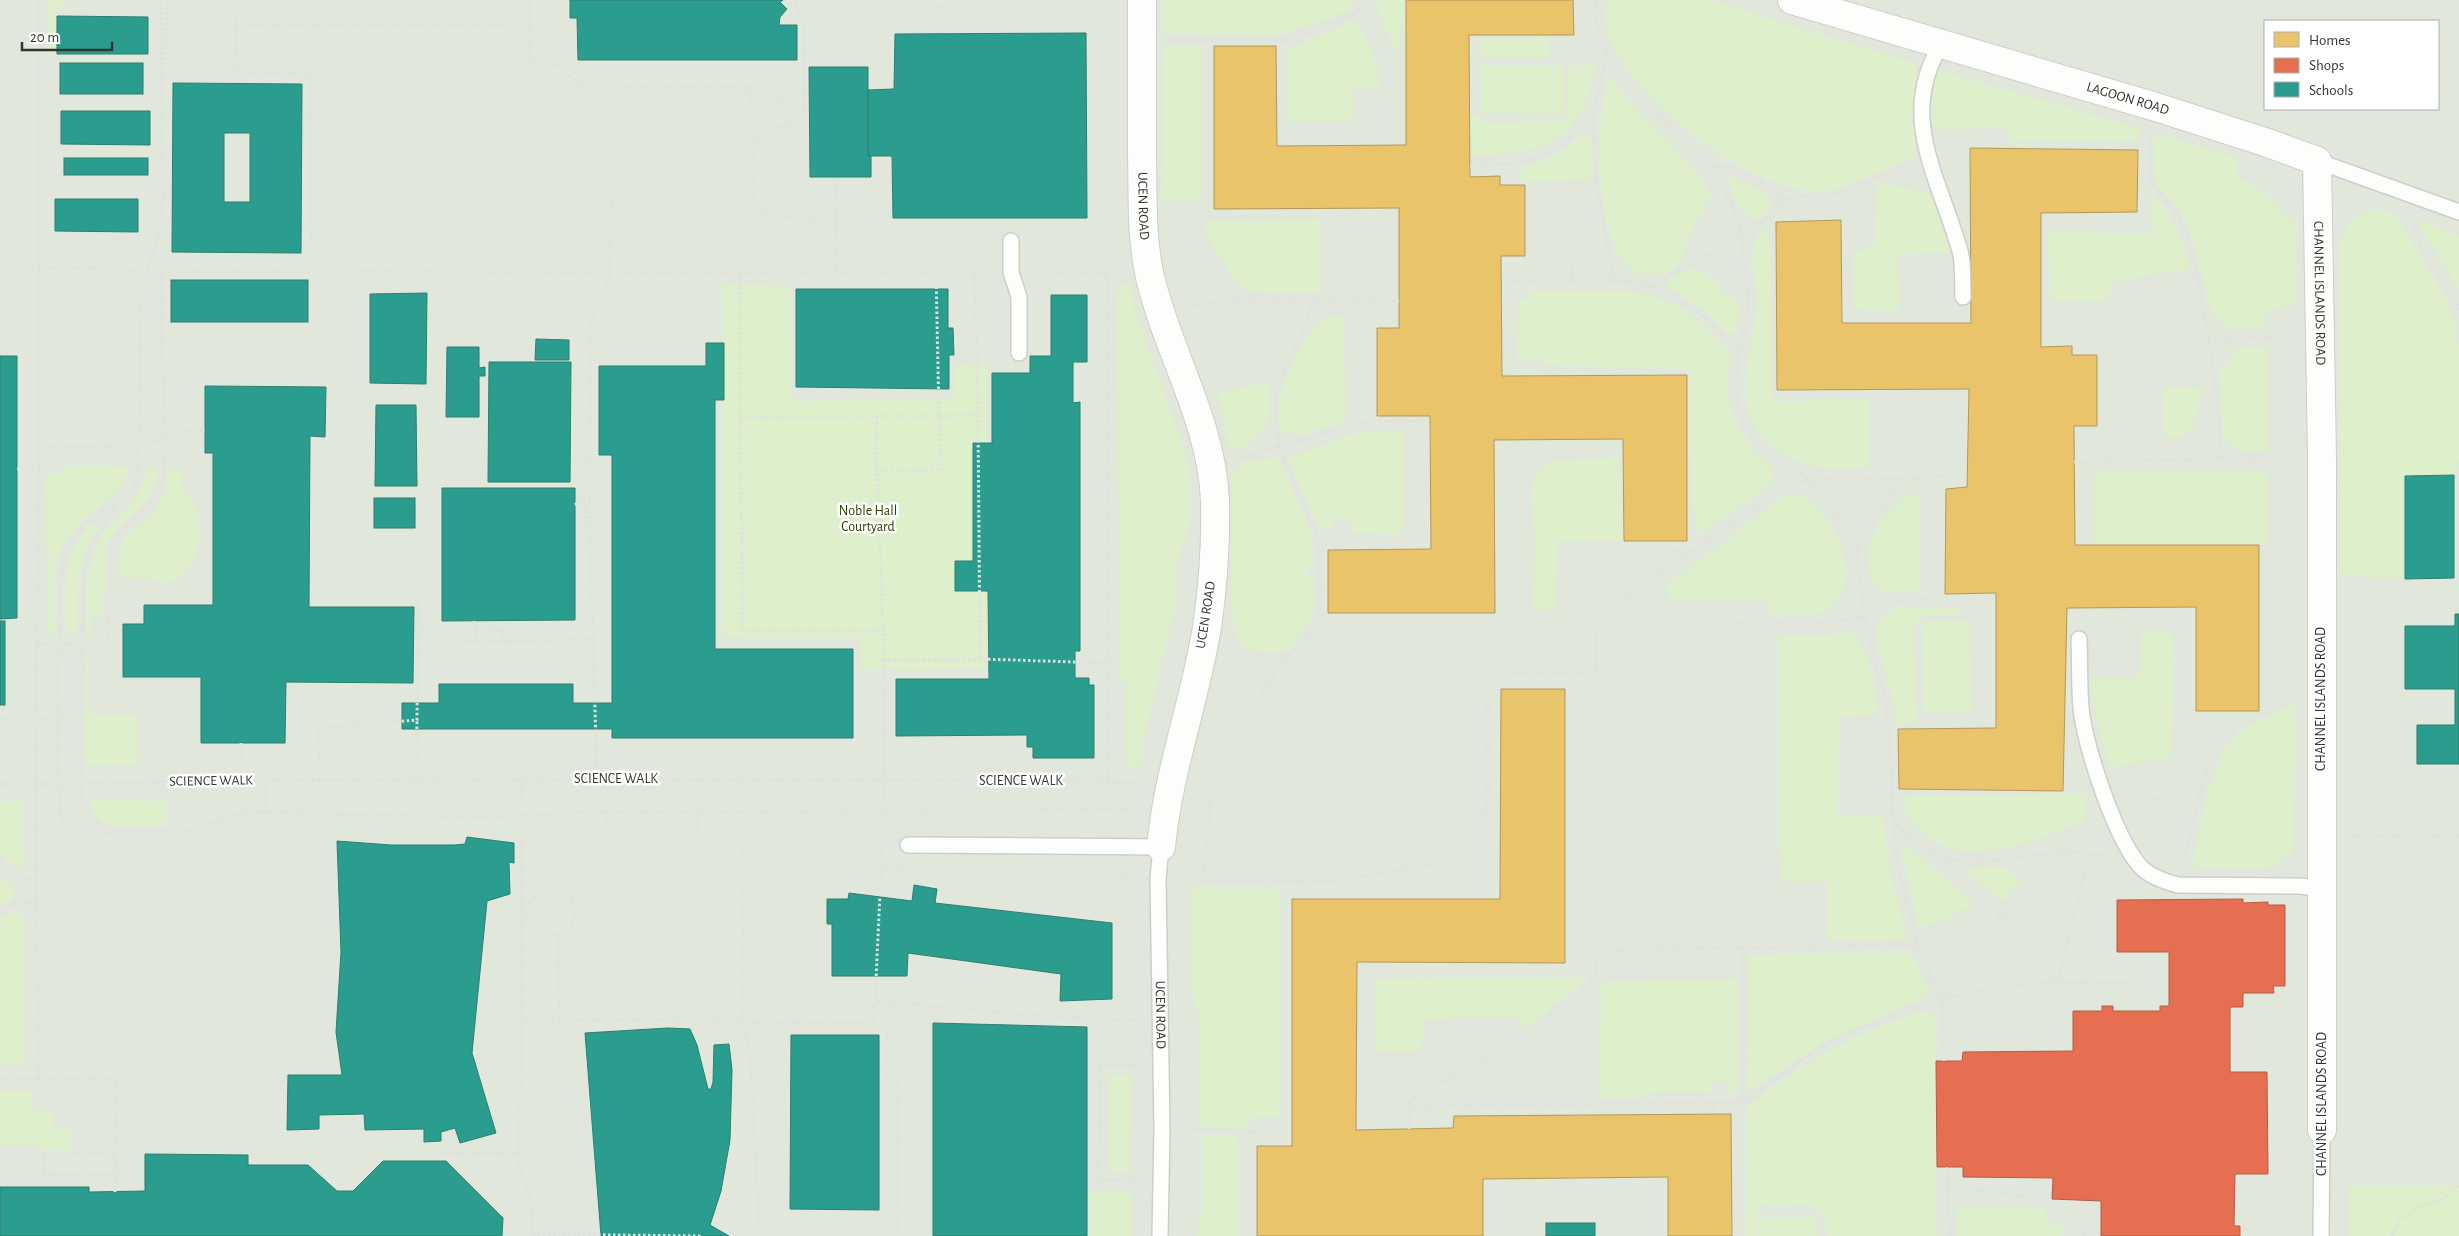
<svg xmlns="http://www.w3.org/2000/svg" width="2459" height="1236" font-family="'Alegreya Sans',sans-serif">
<rect width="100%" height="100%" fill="#f1f4ee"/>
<path fill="#e1e7db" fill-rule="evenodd" d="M0,0H2459V1236H0ZM2265,21H2438V109H2265Z"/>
<g fill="#ddf0cb">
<polygon points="48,0 66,0 66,6 58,6 58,16 55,16 55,53 48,53"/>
<polygon points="1162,0 1349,0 1352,9 1289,32 1275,35 1162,34"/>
<polygon points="1375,0 1403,0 1399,55 1385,28"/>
<path d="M1608,0H1709L1917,64L1912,117L1916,152L1913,157L1838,189C1820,192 1802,192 1785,186C1760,178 1735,165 1714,150C1678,126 1587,48 1608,0Z"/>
<polygon points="1357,20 1373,55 1380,85 1376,88 1354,88 1354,121 1287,122 1288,50"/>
<polygon points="1548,37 1549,57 1481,57 1480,38"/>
<polygon points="1163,45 1201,46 1201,199 1162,200"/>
<polygon points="1482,65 1563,65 1563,114 1481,114"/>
<path d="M1569,65H1596C1582,143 1540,157 1468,155L1467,111L1491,124L1567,120Z"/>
<polygon points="1937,70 2140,129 2139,141 2010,141 2007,128 1933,129 1933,99"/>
<path d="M1611,77C1642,122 1683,149 1713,195C1696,217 1688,239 1680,265C1597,313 1598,168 1601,120C1602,106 1606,92 1608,79Z"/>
<path d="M2154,133L2237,158C2234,186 2249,179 2265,193C2277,204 2281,213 2295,222V303L2268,312L2265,319V330L2229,328L2212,314L2191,232L2178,207L2158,185L2155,178Z"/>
<path d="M1582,136L1591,139V179L1519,182L1518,170C1544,163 1561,153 1582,136Z"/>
<path d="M1732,178L1760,190L1771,201L1770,209L1759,219H1752C1741,211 1730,195 1729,181Z"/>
<polygon points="1877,183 1931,194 1950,253 1897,254 1900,311 1853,309 1853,255 1875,245"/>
<path d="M2151,193C2174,214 2182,239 2190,268L2111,283L2109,301L2050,300L2048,231L2153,234Z"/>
<path d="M2377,209L2388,211L2397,218L2447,301L2456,328L2459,347V458L2454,475L2405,476V579L2340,575L2339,247C2344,226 2354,214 2377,209Z"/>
<polygon points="1320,220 1320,292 1260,292 1248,290 1237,284 1208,237 1203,221"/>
<polygon points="2423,221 2459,237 2459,290 2420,226 2420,222"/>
<path d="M1762,229L1770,231L1772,402H1809L1830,398L1869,400V468C1855,468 1841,469 1827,468C1788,465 1746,435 1745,392C1745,362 1756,332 1757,302C1758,278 1745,248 1762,229Z"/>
<path d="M1694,268C1712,271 1722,295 1739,304L1737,331L1734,334L1728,333L1704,310L1668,287C1666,275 1684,272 1694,268Z"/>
<polygon points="1129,283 1134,310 1185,451 1190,479 1190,525 1176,563 1176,603 1142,745 1142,765 1126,766 1126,682 1120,680 1117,294 1121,286"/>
<polygon points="722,284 790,286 791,401 954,399 955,365 988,366 986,668 861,670 860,637 722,637"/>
<path d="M1530,291H1621L1646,294L1683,309L1728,348L1730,357L1727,383L1729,403L1735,420L1753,450L1773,470L1772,480L1768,486L1699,536C1695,526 1698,515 1691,506L1689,369L1544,365L1542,358L1517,359L1519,302L1528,298Z"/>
<path d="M1343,315L1346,420L1305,434L1288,433C1281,429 1277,422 1277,414C1277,391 1306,326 1328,317C1332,316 1339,316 1343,315Z"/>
<path d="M2236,347L2267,348V451C2251,451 2233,455 2224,439L2218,373L2228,363Z"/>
<path d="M1268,382C1272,405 1271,424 1253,440C1247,445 1239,450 1232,450L1229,447L1218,394Z"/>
<path d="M2164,387L2202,388C2200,408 2197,421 2183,437H2164Z"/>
<polygon points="1403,430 1403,534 1353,533 1350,518 1333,519 1331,529 1319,528 1288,462 1292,457 1353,434 1373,431"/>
<path d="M1278,458L1311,530L1312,567L1308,568V580L1313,581V616L1289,650C1271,654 1257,654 1240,645L1233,625L1231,472L1247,462Z"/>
<polygon points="1620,458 1622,540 1557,541 1555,609 1535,610 1533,606 1535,541 1531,492 1536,471 1552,461"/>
<path d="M64,465L128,467C126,491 110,496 94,510C82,519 69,534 62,547C50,572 56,608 55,635H47L46,476L49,473L64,474Z"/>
<path d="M170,467H181L182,489C209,508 204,568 172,581C161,586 157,581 146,578C138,576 128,578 119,577L122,541C126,535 133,530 139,525C159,509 169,493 170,467Z"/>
<path d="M146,468H157C156,505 127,515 107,542L103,614L91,616V635L88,634C87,606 84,574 96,547C111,513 141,509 146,468Z"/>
<polygon points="2094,471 2267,471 2268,543 2094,544"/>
<path d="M1919,492V591H1882C1853,566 1874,520 1901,500C1906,496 1914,494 1919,492Z"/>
<path d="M1792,493C1830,500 1870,581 1828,609C1817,617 1783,614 1768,615L1767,600L1669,599L1666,587L1783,496Z"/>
<path d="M93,523L97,525V528C76,561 77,597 76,634H66C66,592 60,555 93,523Z"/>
<polygon points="1960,607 1961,614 1920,616 1913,630 1917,722 1898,726 1891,690 1877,643 1876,632 1880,621 1892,610 1902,607"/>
<polygon points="1922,621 1970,621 1971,711 1923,712"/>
<polygon points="2141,631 2172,633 2174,660 2171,758 2110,767 2095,713 2090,678 2140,678"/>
<path d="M1840,632C1871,632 1875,692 1878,714L1840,717Z"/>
<polygon points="1778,635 1839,635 1838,816 1883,816 1888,860 1907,940 1828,940 1827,882 1781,882 1782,852 1778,851"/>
<polygon points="86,657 89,657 89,715 137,715 138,764 85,765"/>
<polygon points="2292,704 2296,709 2293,852 2274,867 2268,868 2196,868 2192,864 2208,791 2223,751 2237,733"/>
<path d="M2086,794L2084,821C2036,839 1963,874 1920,830C1909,819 1903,811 1903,796Z"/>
<path d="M90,800L166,801V825C143,825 90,834 90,800Z"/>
<polygon points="0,801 22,801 23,868 20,869 0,853"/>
<polygon points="1908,846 1973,903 1947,919 1920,927 1901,852 1904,847"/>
<polygon points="2006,867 2020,881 2004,902 1963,869"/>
<polygon points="0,875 14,888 12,899 0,904"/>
<polygon points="1191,887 1280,888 1280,1117 1249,1117 1249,1127 1199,1127 1199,1014 1190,986"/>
<polygon points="15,912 19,913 23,918 24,1063 0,1063 0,918"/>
<polygon points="1907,953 1913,957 1927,987 1927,992 1923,997 1823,1043 1747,1091 1748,955"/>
<polygon points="1590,977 1521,1031 1520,1017 1425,1019 1420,1051 1376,1051 1376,979"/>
<polygon points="1738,980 1737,1095 1728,1094 1727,1082 1713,1082 1712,1092 1663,1091 1631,1098 1600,1098 1601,981"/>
<path d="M1922,1011L1932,1013L1935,1020V1212L1937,1236H1828L1823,1215L1813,1205L1773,1206L1759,1204L1758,1236H1745L1746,1108C1805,1061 1851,1035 1922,1011Z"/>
<polygon points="1109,1075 1131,1075 1130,1172 1109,1172"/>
<polygon points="0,1092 32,1092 32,1111 52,1111 52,1130 71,1130 71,1150 40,1150 39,1145 0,1145"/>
<polygon points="1201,1135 1235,1135 1238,1140 1238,1236 1196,1236 1202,1215"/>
<polygon points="2348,1186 2459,1186 2459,1236 2349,1236"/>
<rect x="1090" y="1191" width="41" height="45"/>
<polygon points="2046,1207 2046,1225 2062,1225 2062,1236 1957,1236 1957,1208"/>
<rect x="1760" y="1217" width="58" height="19"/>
</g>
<g fill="#e9c46a" stroke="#b29959">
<polygon points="1406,0 1573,0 1574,35 1469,35 1470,177 1500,176 1500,185 1525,185 1525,256 1501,256 1502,376 1687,375 1687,541 1624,541 1623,439 1494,440 1495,613 1328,613 1328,550 1431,549 1430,416 1377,416 1377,328 1399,328 1399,208 1214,209 1214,46 1276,46 1277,146 1406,145"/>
<polygon points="1970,148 2138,150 2137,212 2041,213 2041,347 2072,346 2072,355 2097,355 2097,426 2074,426 2075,545 2259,545 2259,711 2196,711 2196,607 2067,608 2063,791 1899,789 1898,729 1996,728 1996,593 1945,594 1946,489 1967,487 1969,389 1777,390 1776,222 1841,220 1842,323 1971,323"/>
<polygon points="1501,689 1565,689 1565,963 1357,962 1356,1130 1453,1128 1454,1116 1731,1114 1732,1236 1668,1236 1668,1177 1483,1179 1483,1236 1257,1236 1257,1146 1292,1146 1292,899 1500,899"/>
</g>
<polygon fill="#e76f51" stroke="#b15e47" points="2243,899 2243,903 2268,902 2268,905 2285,905 2285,986 2273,986 2274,993 2243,993 2243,1007 2230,1007 2230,1072 2267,1072 2268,1174 2235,1174 2234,1226 2240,1226 2240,1236 2101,1236 2101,1201 2052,1199 2053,1178 1963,1177 1963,1167 1937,1167 1936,1061 1962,1061 1963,1052 2073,1051 2073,1011 2102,1011 2102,1006 2113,1006 2113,1011 2160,1011 2160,1006 2169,1006 2169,952 2117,952 2117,900"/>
<g fill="#2a9d8f" stroke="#2d7e73" fill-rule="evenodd">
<polygon points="570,0 783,0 780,2 787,9 780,17 779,25 797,25 797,60 578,60 577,18 570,18"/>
<polygon points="57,16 148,17 148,54 57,54"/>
<polygon points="1086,33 1087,218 893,218 892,156 868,156 868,90 894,89 895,34"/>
<rect x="60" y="63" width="83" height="31"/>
<polygon points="809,67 868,67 868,156 871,156 871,177 810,177"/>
<path d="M173,83L302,84L301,253L172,252ZM224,133H250V202H224Z"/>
<polygon points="61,111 150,111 150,145 61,144"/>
<rect x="64" y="158" width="84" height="17"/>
<polygon points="55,199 138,199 138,232 55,231"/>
<rect x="171" y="280" width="137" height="42"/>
<polygon points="796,289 948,289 948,328 953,328 954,355 949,355 949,389 796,387"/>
<polygon points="427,293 426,384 370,383 370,294"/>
<polygon points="1051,295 1087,295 1087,362 1073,362 1073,403 1080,402 1080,651 1075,651 1075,678 1089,678 1089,685 1094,685 1094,758 1033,758 1033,747 1027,747 1027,735 896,736 896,679 989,679 988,591 955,591 955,561 973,561 973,443 992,443 992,373 1030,373 1030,356 1051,356"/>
<polygon points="536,339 569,340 569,360 535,360"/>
<polygon points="706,343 724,343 724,400 715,400 715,649 853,649 853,738 612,738 612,729 402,729 402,703 439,703 439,684 573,684 573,703 612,703 612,455 599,455 599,366 706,366"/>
<polygon points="447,347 479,347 479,368 485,367 485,376 479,376 479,417 446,417"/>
<polygon points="0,356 17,356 17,618 0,619"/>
<polygon points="489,362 571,362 570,482 488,482"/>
<polygon points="205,386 326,387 325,437 310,436 309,607 414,607 413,683 286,682 285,743 201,743 201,677 123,677 123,624 144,624 144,605 213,605 213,453 205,453"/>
<polygon points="376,405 416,405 417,486 375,486"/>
<polygon points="2454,475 2454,578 2405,579 2405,476"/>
<polygon points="442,488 575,488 575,620 442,621"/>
<rect x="374" y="498" width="41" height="30"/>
<polygon points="2455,614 2459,614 2459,764 2417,764 2417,725 2455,725 2455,689 2405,689 2405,626 2455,626"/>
<rect x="0" y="621" width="5" height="84"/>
<polygon points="467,837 514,843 514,863 509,862 510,894 487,901 472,1053 496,1133 460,1143 455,1128 441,1132 441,1141 424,1142 424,1129 365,1130 364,1114 319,1115 319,1129 287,1130 288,1075 342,1075 336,1032 341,952 337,841 391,845 454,845 465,844"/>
<polygon points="914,885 937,889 935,903 1112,923 1112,999 1060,1001 1061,974 908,953 907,976 832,976 832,924 827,924 827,899 848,899 849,893 912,901"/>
<polygon points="933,1023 1087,1027 1087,1236 933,1236"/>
<polygon points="668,1028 690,1029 697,1045 708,1089 711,1089 713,1082 714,1045 729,1044 732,1070 730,1140 721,1191 710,1225 729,1236 601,1236 585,1033"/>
<polygon points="791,1035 879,1035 879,1210 790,1209"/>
<polygon points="145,1154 248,1155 248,1165 308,1165 337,1191 353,1191 383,1161 446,1161 503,1218 502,1236 0,1236 0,1187 89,1187 89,1192 145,1191"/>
<rect x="1546" y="1223" width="49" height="13"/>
</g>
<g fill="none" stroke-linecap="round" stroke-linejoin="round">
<g stroke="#cccec9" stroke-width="18">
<g id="service">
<path d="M1942,43C1896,116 1940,179 1960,251C1964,265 1962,282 1963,297"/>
<polyline points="2317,161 2459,212"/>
<polyline points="1011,241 1011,272 1019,297 1019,353"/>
<path d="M2079,639C2080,662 2079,685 2081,708C2084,744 2117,846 2144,870C2154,878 2166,882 2178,885L2300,886L2321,889"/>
<path id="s1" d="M908,845L1161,847L1158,879L1162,1129L1160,1236"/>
<polyline points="2321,1236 2322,1130"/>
</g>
</g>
<g stroke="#cccec9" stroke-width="30">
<g id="minor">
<path id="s2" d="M1142,0C1142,52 1142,104 1142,156C1143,197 1141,238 1150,277C1168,353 1212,422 1215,501C1216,543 1213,586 1207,627C1195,701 1168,772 1161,847"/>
<path id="s3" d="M2317,161L2322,458V1130"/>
</g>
</g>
<g stroke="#cccec9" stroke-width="30">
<g id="tertiary">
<path id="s4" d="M1792,0L2156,107L2268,143L2317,161"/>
</g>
</g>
<g stroke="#e0e0df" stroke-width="3" stroke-dasharray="2.5 2.5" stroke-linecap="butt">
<polyline points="220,0 236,16 237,72 310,74 312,272"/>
<polyline points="528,0 530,31 529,61 558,66 584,88 748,87 764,91 804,115 752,141"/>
<polyline points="794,0 804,26 804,114"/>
<polyline points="923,0 945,8"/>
<polyline points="1595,0 1595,18 1607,56 1655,112 1714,166 1731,203 1742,236 1748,291 1746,326 1739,348 1736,382 1738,408 1751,437 1775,458 1811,480 1901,479"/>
<polyline points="1936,11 1944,4 1945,0"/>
<polyline points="237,26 506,25 530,31"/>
<polyline points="1170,40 1289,40 1355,14 1366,0"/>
<polyline points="163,65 168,0"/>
<polyline points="748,87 752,109 753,195 760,209 776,218 837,219"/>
<polyline points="2150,135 2151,181 2179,217 2187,234 2196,269 2213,364 2222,459 2294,459"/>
<polyline points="1470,166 1519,163 1544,155 1569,139 1593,116 1607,56"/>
<polyline points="1714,166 1730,167 1762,183 1785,198 1842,193 1908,164"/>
<polyline points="2412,221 2424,252 2457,303 2459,310"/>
<polyline points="1572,266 1573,282"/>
<polyline points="38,267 135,270"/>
<polyline points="349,271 596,273"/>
<polyline points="837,271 837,177"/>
<polyline points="157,272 319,272"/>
<polyline points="740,272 742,631 883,631"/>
<polyline points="1036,272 1104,273 1118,269"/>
<polyline points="625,273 987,272"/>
<polyline points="1104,273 1109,287 1109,781"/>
<polyline points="1615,280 1652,286 1692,307 1739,348"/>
<polyline points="1508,281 1615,280 1596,182 1593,116"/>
<polyline points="1652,286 1756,227 1771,215 1785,198"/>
<polyline points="1188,306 1220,301 1399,301"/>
<polyline points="2209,339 2272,338"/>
<polyline points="978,415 980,659"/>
<polyline points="741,417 939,416 936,272"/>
<polyline points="877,417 877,470"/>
<polyline points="147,444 182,431 205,431"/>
<polyline points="39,448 128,445"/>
<polyline points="1239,458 1350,426 1373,421 1423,421"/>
<polyline points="2074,462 2222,459"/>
<polyline points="17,469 39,468"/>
<polyline points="575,505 584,498 584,526 586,526 587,505 589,505"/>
<path d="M114,507C90,511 71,538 64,561C58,584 60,612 59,637C58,695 56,754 60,812C63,823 70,834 82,836C94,839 104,833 115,832C140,828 167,835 192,830C209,826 224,815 243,813C355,811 467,823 578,812L1136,810"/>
<polyline points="1857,550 1901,479 1958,475"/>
<polyline points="1642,552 1691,552 1788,486 1811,480 1857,550 1864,617 1887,708 1896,857 1917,945 1942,999 1944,1061"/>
<polyline points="1619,606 1626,598 1690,552"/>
<polyline points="474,621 476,629 503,629 503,642"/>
<polyline points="418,622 438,633 477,643 593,639 597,779"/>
<polyline points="1726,623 1806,624 1864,617 1910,596 1933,600"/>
<polyline points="476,629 477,643"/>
<path d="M593,639L589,505L590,325C594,306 607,292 610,273L611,194"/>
<polyline points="36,643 55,644"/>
<polyline points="64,644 77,644"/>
<polyline points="87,644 109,642 110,554 117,536 158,496 164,480 166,438 162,355 162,272"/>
<polyline points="883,661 980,659 1108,663"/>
<polyline points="1261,696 1279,665 1308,638 1320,613 1319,548 1314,526 1278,447 1277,394 1288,363 1304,330 1312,301"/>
<polyline points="36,712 39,468 39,0"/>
<polyline points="0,719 58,720 81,734"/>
<polyline points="58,720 81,708"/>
<polyline points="36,729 38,1079 115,1078 115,1192"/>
<polyline points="241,743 241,781"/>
<polyline points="416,779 417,720"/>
<polyline points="320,780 319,728 417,720 418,597 382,584"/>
<polyline points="522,780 522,804"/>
<polyline points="87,783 416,779 1109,781 1142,784"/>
<polyline points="0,784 52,784"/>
<polyline points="63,784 74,784"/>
<polyline points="1211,800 1203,881 1328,882 1441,863 1463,847 1488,805 1488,696 1495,683 1511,673 1595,673 1597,632"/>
<polyline points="884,801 883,631 877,470 942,470 939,416 978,415 975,271"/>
<polyline points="744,804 744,780"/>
<polyline points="2133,805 2143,801 2178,796 2202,785"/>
<polyline points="265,813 266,781"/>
<polyline points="603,813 615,834"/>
<polyline points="698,813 698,834"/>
<path d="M1893,823C1908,835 1923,848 1940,856C1968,869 2030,854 2062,852C2077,851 2093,854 2107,857"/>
<polyline points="744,828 743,1021 750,1055 760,1236"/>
<path d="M113,831C97,824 87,818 81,800L83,591L85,570L90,549L110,518L114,507L133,487L138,474L141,294L158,237L163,195L161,0"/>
<polyline points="522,835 522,1019 518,1163 533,1211 533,1236"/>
<polyline points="2352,836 2459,835"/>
<polyline points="1942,857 1950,869 2001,914 2058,981"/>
<polyline points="0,862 19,877 39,880"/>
<polyline points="2183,863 2202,785 2215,743 2226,732 2293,696"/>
<polyline points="881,869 903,869"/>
<polyline points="1118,870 1135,884"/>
<polyline points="0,910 14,904 38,901"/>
<path d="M558,936C579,930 575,911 570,894C544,885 541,891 522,909C533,920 543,931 558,936L560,1019"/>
<polyline points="1743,948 1917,945"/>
<polyline points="2058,982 2089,854"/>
<polyline points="1942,998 2001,914 2064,852 2072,837 2091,824"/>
<polyline points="875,1001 883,828"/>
<polyline points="888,1002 887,1079 898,1079 897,1236"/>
<polyline points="522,1019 872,1023 875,1001 1067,1018 1136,1020"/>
<polyline points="1136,1066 1101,1065 1098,1180 1136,1179"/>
<polyline points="0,1079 38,1079"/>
<polyline points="1409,1107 1743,1102 1820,1047 1857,1029 1942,999 2014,985 2058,982 2142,983"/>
<polyline points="1713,1113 1714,1102"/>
<polyline points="1193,1129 1266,1132"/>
<polyline points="1409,1129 1409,1100 1518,1041 1594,982 1598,950 1743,948 1743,1101"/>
<polyline points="115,1154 43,1155 44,1174 115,1175"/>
<polyline points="442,1154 518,1154"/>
<polyline points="1947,1167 1947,1186"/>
<polyline points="533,1234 701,1236"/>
<polyline points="1951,1236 1947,1186 2033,1197 2085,1236"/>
<polyline points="2392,1236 2399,1221 2420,1206 2437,1203 2459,1186"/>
</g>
<use href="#service" stroke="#fdfdfc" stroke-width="15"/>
<use href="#minor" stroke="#fdfdfc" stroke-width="28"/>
<use href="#tertiary" stroke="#fdfdfc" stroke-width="28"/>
</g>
<g text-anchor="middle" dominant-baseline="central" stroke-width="5" stroke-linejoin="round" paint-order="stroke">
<g font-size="14" fill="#333531" stroke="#fff">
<text stroke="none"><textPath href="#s4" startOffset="350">LAGOON ROAD</textPath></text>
<text stroke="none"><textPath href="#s2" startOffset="206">UCEN ROAD</textPath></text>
<text stroke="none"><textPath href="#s3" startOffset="132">CHANNEL ISLANDS ROAD</textPath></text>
<text transform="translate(1206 615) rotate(-81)">UCEN ROAD</text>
<text transform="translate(2321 699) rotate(-90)">CHANNEL ISLANDS ROAD</text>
<text x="616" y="779">SCIENCE WALK</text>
<text transform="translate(211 781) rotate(-1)">SCIENCE WALK</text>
<text x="1021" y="781">SCIENCE WALK</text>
<text stroke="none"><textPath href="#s1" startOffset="421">UCEN ROAD</textPath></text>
<text transform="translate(2322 1104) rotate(-90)">CHANNEL ISLANDS ROAD</text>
</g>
<g font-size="14" fill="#284101" stroke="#fff">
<text x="868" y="511">Noble Hall<tspan x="868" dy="16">Courtyard</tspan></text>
</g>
</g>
<rect x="2264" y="20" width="175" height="90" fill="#ffffff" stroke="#adaead"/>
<rect x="2274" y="32" width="25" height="15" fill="#e9c46a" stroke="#adaead"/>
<text x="2309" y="45" font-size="15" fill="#333531">Homes</text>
<rect x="2274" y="58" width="25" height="15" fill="#e76f51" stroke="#adaead"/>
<text x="2309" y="70" font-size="15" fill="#333531">Shops</text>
<rect x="2274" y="82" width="25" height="15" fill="#2a9d8f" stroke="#adaead"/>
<text x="2309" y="95" font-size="15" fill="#333531">Schools</text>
<path d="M22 42v8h90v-8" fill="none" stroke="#333531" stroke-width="2.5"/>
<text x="30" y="42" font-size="15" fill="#333531" stroke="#ffffff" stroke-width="4" paint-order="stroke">20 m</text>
</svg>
